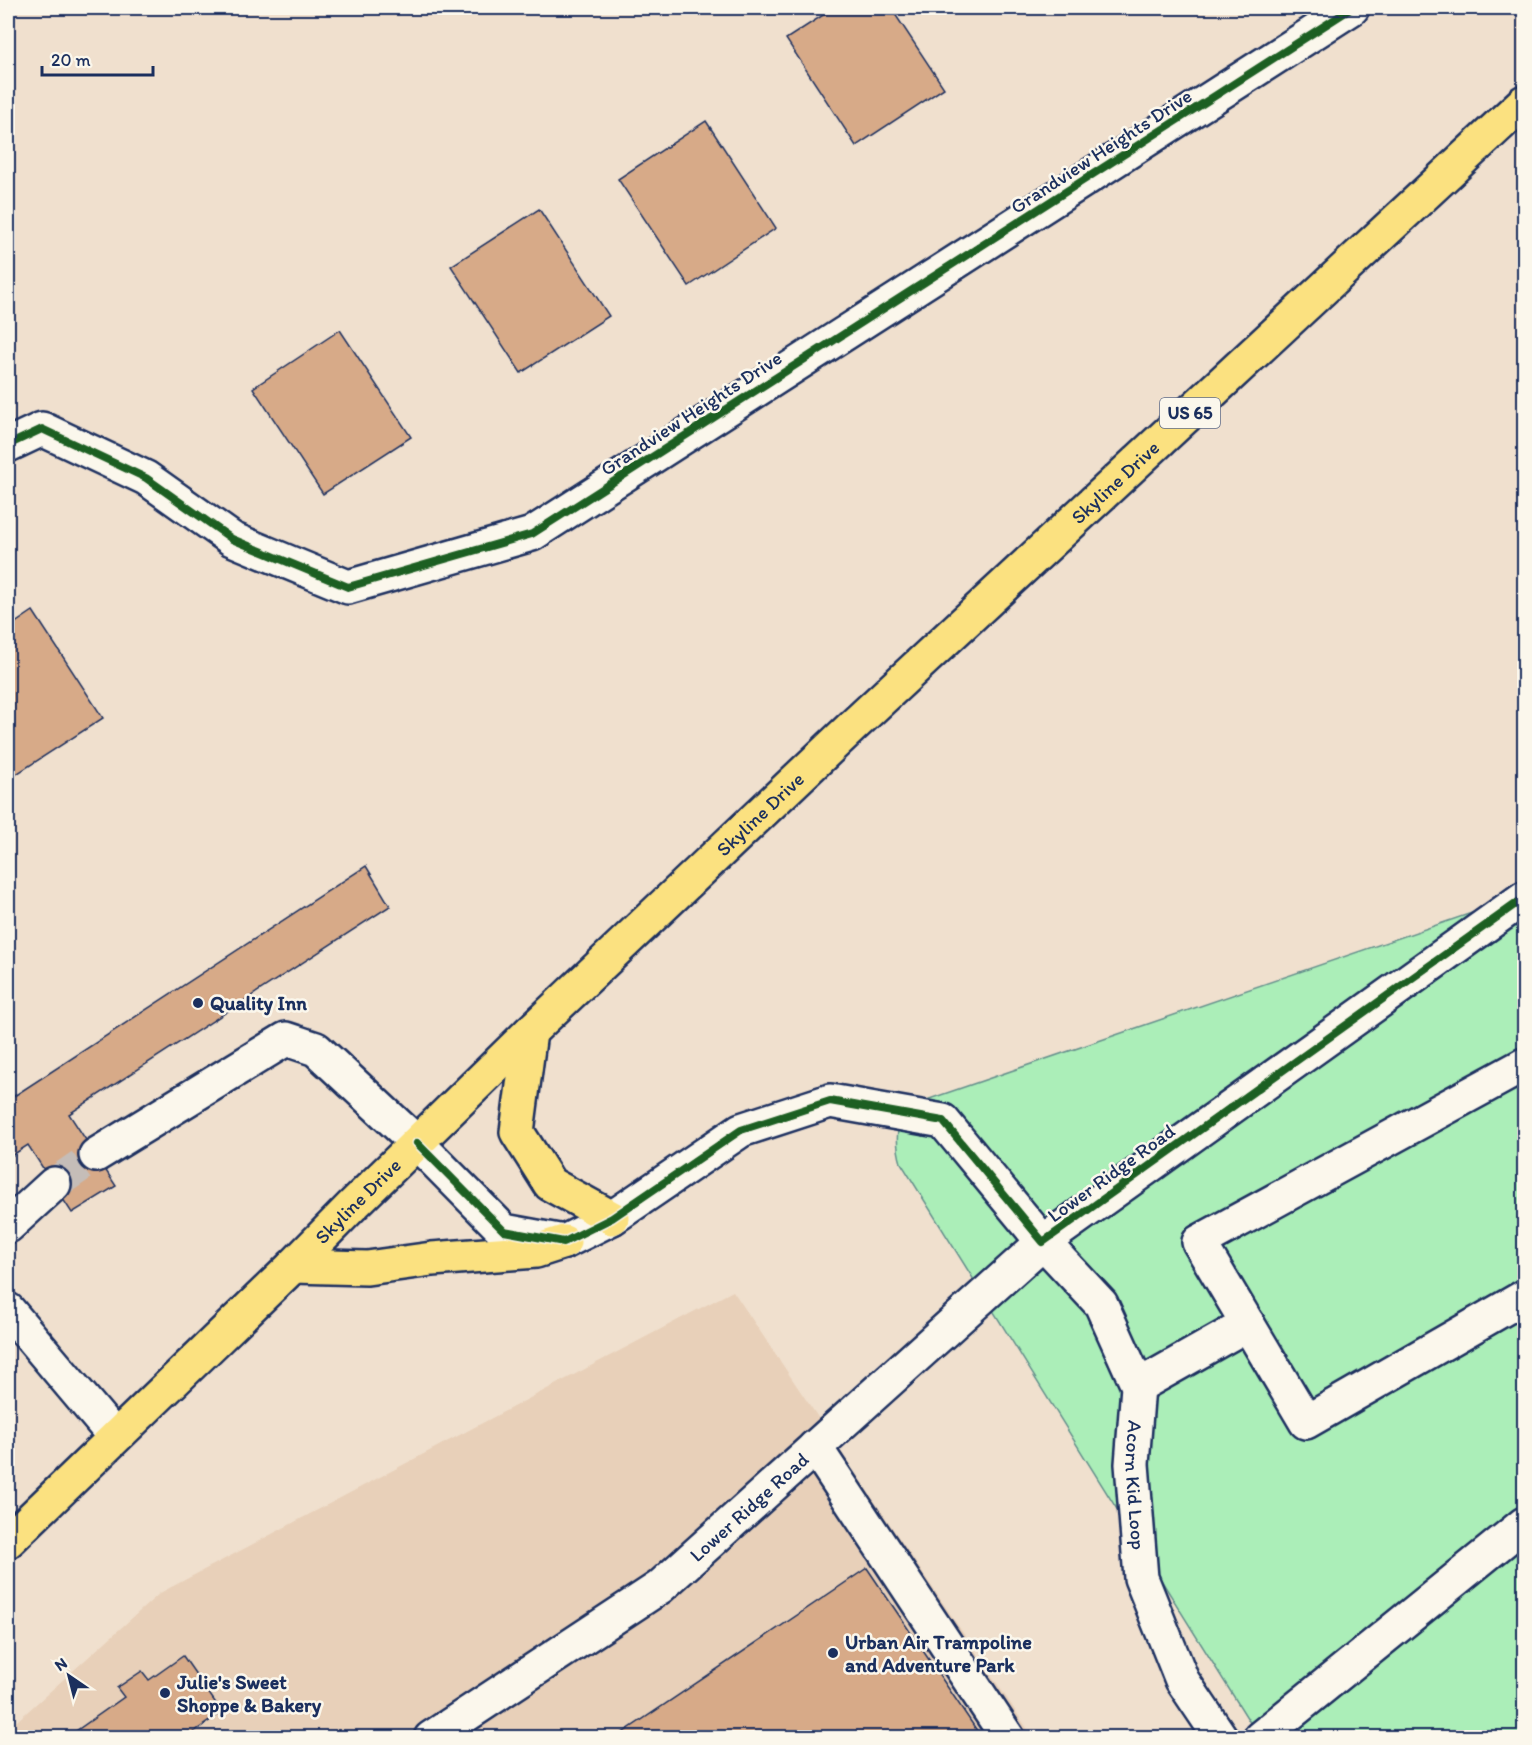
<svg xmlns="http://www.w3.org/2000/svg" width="1532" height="1745" font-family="Itim,sans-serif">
<rect width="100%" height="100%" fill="#f0e0ce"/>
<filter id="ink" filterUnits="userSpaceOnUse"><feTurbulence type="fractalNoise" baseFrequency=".0167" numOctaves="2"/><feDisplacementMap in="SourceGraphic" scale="12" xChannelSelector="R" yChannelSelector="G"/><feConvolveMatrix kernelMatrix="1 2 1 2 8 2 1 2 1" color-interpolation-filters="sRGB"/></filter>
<g filter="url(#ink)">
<polygon fill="#e8d0b9" points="733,1291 1033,1737 8,1738 8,1729 160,1593"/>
<path fill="#abeeb8" stroke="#638e8b" stroke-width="1.5" d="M1524,895V1737H1259L901,1163C895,1143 897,1128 903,1108Z"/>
<g fill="#d7aa88" stroke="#1b2f5e" stroke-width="1.5">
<polygon points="834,8 891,8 944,88 856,146 786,39"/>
<polygon points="706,121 776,228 689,286 618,179"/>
<polygon points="539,209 609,316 521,373 451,266"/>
<polygon points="340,330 411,437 323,494 253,388"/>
<polygon points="33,611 103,718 15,775 8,764 8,628"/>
<polygon points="366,866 390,906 69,1114 116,1186 72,1213 28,1145 8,1158 8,1100"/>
<polygon points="867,1568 982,1738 615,1738"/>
<polygon points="183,1656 222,1712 185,1738 66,1738 124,1697 117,1688 142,1671 149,1680"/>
</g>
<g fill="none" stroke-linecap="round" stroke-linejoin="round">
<polyline stroke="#c5bdb8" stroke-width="33" stroke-dasharray="33 16" stroke-linecap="butt" points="54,1184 96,1155"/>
<g stroke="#1b2f5e" stroke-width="38">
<g id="minor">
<polyline points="8,445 42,429 146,478 232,539 348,587 532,534 1352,8"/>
<polyline points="1524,1065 1199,1242 1306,1422 1524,1297"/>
<polyline points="96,1155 286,1039 316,1049 417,1143 504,1231 564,1242 612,1218 741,1130 830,1101 943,1121 1043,1242 1524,898"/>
<polyline points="8,1226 54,1184"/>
<polyline points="8,1310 115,1437"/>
<polyline points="1138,1386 1248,1324"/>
<polyline points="815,1447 1008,1738"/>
<path id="s1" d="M431,1738L660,1587L1043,1242L1101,1304L1138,1386L1132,1464L1141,1578L1182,1680L1221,1738"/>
<polyline points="1260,1738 1524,1524"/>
</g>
</g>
<g stroke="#1b2f5e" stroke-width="38">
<g id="highway">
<polyline points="530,1032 517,1132 550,1184 612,1218"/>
<polyline points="293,1266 367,1268 432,1259 536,1251 564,1242"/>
<path id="s2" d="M8,1541L293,1266L351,1207L530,1032L855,724L1524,102"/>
</g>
</g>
<use href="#minor" stroke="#fbf7ec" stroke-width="33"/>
<use href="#highway" stroke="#fbe180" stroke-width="33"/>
<g stroke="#fbf7ec" stroke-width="11">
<g id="cycleway">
<polyline points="8,445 42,429 146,478 232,539 348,587 532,534 1352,8"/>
<polyline points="417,1143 504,1231 564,1242 612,1218 741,1130 830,1101 943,1121 1043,1242 1524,898"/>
</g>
</g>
<use href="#cycleway" stroke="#1b5e20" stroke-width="8"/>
</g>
</g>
<g fill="#1b2f5e" stroke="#fbf7ec" stroke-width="2">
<circle cx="198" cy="1003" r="6"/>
<circle cx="833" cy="1653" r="6"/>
<circle cx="165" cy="1693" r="6"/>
</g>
<g text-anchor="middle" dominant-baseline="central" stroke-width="5" stroke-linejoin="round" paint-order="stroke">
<rect fill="#fbf7ec" stroke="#5e6b89" stroke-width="1.5" x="1160" y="398" width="60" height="30" rx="4.5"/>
<g font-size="18" font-weight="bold" fill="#1b2f5e">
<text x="1190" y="413">US 65</text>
</g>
<g font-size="20" fill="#1b2f5e" stroke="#fbf7ec">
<text transform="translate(1101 151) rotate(-33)">Grandview Heights Drive</text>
<text transform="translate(691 413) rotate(-33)">Grandview Heights Drive</text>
<text stroke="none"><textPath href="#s2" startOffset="1532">Skyline Drive</textPath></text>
<text stroke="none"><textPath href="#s2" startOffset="1046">Skyline Drive</textPath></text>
<text transform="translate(1111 1173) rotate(-36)">Lower Ridge Road</text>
<text stroke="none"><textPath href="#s2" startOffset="488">Skyline Drive</textPath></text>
<text stroke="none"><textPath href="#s1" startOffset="1064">Acorn Kid Loop</textPath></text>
<text stroke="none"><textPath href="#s1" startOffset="394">Lower Ridge Road</textPath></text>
</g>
<g font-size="20" font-weight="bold" fill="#1b2f5e" stroke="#fbf7ec" text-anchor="start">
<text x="210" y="1003">Quality Inn</text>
<text x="845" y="1642">Urban Air Trampoline<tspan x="845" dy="23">and Adventure Park</tspan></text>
<text x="177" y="1682">Julie's Sweet<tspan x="177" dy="23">Shoppe &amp; Bakery</tspan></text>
</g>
</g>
<rect width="1532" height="1745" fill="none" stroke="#fbf7ec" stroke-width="30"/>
<rect x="15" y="15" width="1502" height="1715" fill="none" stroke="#1b2f5e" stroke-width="2" filter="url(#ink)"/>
<g transform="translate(69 1676) rotate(325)" stroke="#fbf7ec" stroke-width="4.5" paint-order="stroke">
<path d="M0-4.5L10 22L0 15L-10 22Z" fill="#1b2f5e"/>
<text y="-9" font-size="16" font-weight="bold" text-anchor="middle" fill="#1b2f5e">N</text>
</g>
<path d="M42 66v9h111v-9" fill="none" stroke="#1b2f5e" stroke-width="3"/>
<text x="51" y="66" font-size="18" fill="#1b2f5e" stroke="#fbf7ec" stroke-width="4.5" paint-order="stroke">20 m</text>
</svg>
